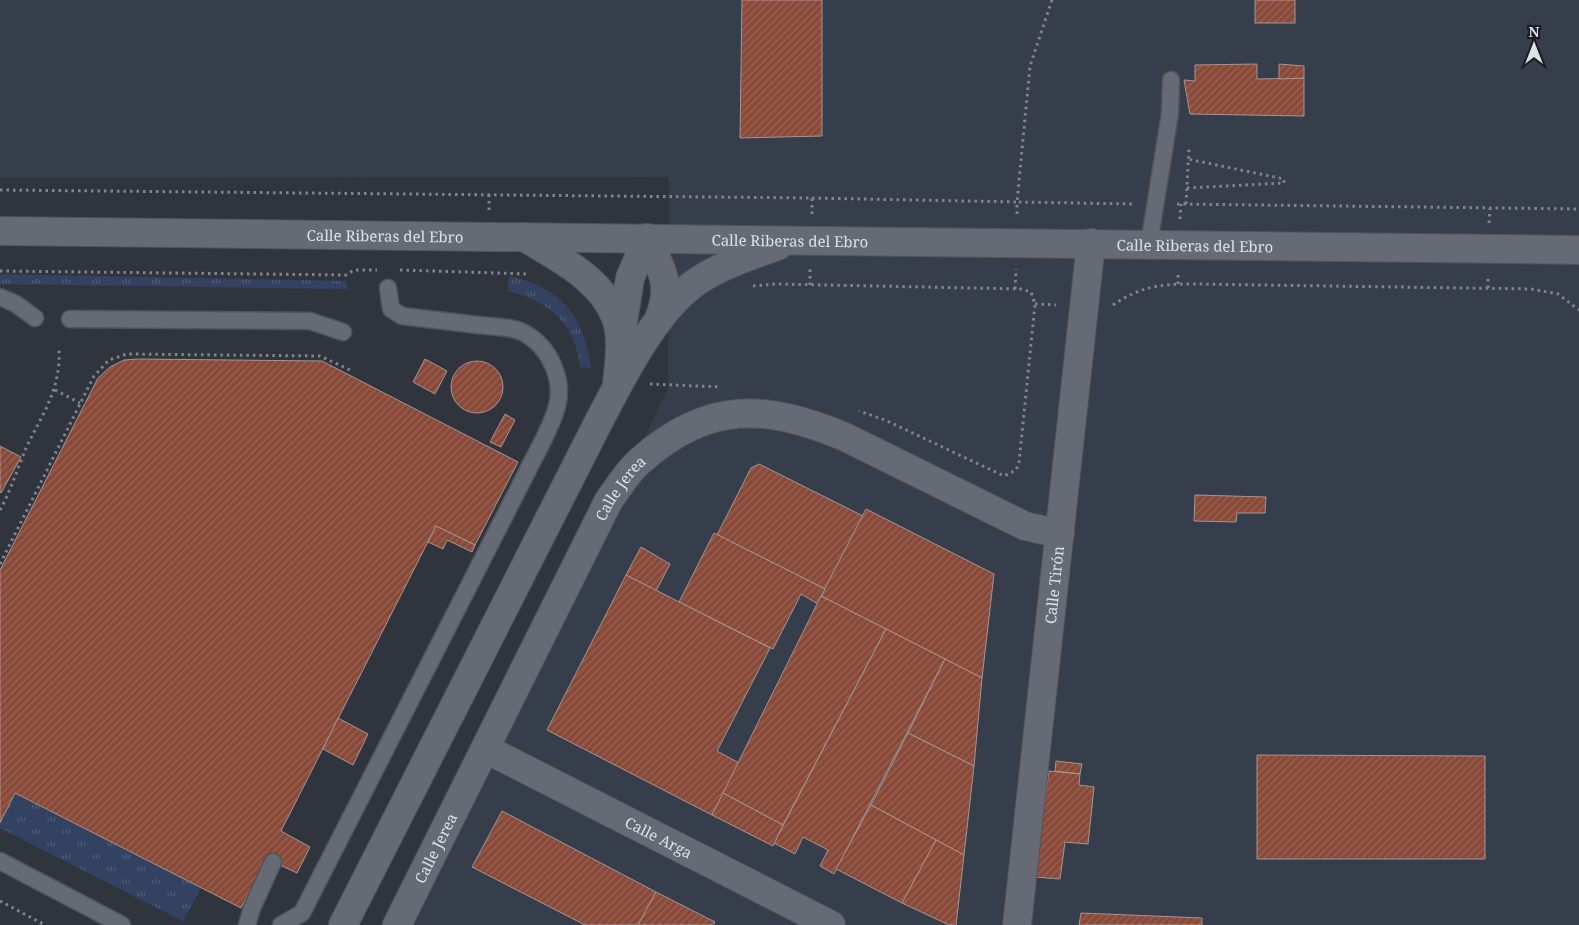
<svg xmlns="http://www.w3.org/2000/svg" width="1579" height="925" font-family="'Noto Serif',serif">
<defs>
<pattern id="grass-tufts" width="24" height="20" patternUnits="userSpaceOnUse" patternTransform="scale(1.25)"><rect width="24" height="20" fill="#334261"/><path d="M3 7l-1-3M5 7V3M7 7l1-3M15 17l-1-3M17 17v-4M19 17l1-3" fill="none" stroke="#505d78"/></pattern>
<pattern id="building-hatch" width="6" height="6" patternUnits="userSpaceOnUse" patternTransform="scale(1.25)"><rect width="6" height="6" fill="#894938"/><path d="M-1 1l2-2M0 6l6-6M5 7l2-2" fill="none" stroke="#996355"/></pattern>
</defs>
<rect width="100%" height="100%" fill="#30343d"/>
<polygon fill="#363d4b" points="0,0 1579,0 1579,925 412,925 668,388 669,177 0,178"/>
<g fill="url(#grass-tufts)">
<polygon points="0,274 346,281 348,289 0,284"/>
<path d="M509,276C561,287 584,316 591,368L580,367C575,323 549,301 507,291Z"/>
<polygon points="15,793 201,888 183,921 0,828 0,823"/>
</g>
<g fill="url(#building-hatch)" stroke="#a49793">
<polygon points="742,0 822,0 822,136 740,138"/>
<rect x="1255" y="0" width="40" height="23"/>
<polygon points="1257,64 1257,79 1304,78 1304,116 1190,114 1184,80 1195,81 1195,65"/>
<polygon points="1279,64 1304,66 1304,78 1279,79"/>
<polygon points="138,359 322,361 518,462 475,545 436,526 281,831 310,847 297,873 267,859 241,908 15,793 0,823 0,570 98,378 110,367 124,360"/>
<polygon points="425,359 447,371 435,394 413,382"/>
<circle cx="477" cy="387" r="26"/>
<polygon points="505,414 515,420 501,447 490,442"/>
<polygon points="0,446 21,457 1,493 0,492"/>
<polygon points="759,464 863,516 825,589 717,535 751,468"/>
<polygon points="1195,495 1266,497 1265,513 1237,513 1236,522 1194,521"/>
<polygon points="866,509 994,574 982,678 821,596"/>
<polygon points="436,526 475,545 472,552 447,540 443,549 428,542"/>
<polygon points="714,533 825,589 818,604 801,594 773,649 679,602"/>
<polygon points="641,547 670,564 656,591 626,575"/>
<polygon points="626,575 770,648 717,751 739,763 712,815 547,730"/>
<polygon points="821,596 886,629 783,825 723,793"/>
<polygon points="886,629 945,659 834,874 820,866 828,850 803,837 795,854 774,843"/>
<polygon points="945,659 982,678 974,766 908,733"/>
<polygon points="338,718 368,734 353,765 323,749"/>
<polygon points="908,733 974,766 964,855 871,805"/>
<polygon points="1257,755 1485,756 1485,859 1257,859"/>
<polygon points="1056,761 1082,764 1080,774 1055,771"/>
<polygon points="1049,771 1080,774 1079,785 1094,787 1088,844 1065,842 1060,879 1034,877"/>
<polygon points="723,793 783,825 773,846 712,815"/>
<polygon points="871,805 936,840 902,903 836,869"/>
<polygon points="502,811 656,892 638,925 585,925 472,867"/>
<polygon points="936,840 964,855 956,925 949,925 902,903"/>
<polygon points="656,892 715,922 713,925 638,925"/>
<polygon points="1081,913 1202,918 1202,925 1079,925"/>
</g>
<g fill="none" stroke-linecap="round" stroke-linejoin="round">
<g stroke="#4f535b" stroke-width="19">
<g id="lane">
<polyline points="1149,244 1170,113 1171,80"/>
<polyline points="0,297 16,304 35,318"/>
<polyline points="70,319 310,321 343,332"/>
<polyline points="0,861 122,925"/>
<polyline points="247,925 252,908 273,862"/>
<path d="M281,925L302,913L527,472C537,451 551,429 557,406C564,380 550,348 526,334C513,326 493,327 478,325C452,322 427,319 402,316L391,309L388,288"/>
</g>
</g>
<g stroke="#4f535b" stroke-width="30">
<g id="street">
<path id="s1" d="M0,231L1579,250"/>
<path d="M524,237C558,258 601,278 616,318C623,338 619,363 617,384"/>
<path d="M647,238C661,268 673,285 659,318"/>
<polyline points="621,335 630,278 647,238"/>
<path id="s2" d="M486,749L831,925"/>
<path d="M343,925L597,425C621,379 658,303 704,277C727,263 753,255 778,246"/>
<path id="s3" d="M397,925L609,500C619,487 628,471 640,461C708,400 766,404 845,437L1025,526L1060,534"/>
<path id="s4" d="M1017,925L1091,243"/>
</g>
</g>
<g stroke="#82858d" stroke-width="3" stroke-dasharray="2.5 4" stroke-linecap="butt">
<polyline points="1052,0 1030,66 1017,202 1133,204"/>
<polyline points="1187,188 1284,183 1284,179 1188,159"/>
<polyline points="0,190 812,198 812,214"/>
<polyline points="812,198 1017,202 1017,216"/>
<polyline points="1177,204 1579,209"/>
<polyline points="1186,204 1189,148"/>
<polyline points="489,210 489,193"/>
<polyline points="1180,219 1181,204"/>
<polyline points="1489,223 1490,208"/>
<polyline points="400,270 529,274"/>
<polyline points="0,271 346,275 354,270 377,270"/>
<polyline points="1178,284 1178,272"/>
<polyline points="810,285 810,268"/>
<polyline points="753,286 776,284 1021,289 1031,292 1035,304 1019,463 1016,470 1004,476 885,420 859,411"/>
<polyline points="1488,288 1488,276"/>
<polyline points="1015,289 1016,269"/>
<polyline points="1035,304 1056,305"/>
<path d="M1113,305C1141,286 1161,284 1194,284L1531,289L1558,294L1579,310"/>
<polyline points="650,384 721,387"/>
<polyline points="55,390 80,403"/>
<path d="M0,510C11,490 18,467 27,446C44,411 61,389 59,348"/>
<polyline points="0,564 94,376 109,360 127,354 320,356 352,371"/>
<polyline points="0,901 45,925"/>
</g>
<use href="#lane" stroke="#656a74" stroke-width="16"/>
<use href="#street" stroke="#656a74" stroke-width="28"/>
</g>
<g text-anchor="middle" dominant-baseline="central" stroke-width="4.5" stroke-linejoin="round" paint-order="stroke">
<g font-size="15" fill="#dee1e7" stroke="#1a1c20">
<text stroke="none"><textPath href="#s1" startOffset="385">Calle Riberas del Ebro</textPath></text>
<text stroke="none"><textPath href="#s1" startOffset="790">Calle Riberas del Ebro</textPath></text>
<text stroke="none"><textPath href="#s1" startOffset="1195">Calle Riberas del Ebro</textPath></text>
<text stroke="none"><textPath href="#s3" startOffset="491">Calle Jerea</textPath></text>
<text stroke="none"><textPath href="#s4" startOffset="342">Calle Tirón</textPath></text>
<text stroke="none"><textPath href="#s2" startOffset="194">Calle Arga</textPath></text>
<text stroke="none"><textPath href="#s3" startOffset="86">Calle Jerea</textPath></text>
</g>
</g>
<g transform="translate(1534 45)" stroke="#1a1c20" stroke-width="4" paint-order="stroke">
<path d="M0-4L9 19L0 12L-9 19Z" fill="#dee1e7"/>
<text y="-8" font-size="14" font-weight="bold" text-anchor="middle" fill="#dee1e7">N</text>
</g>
</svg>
